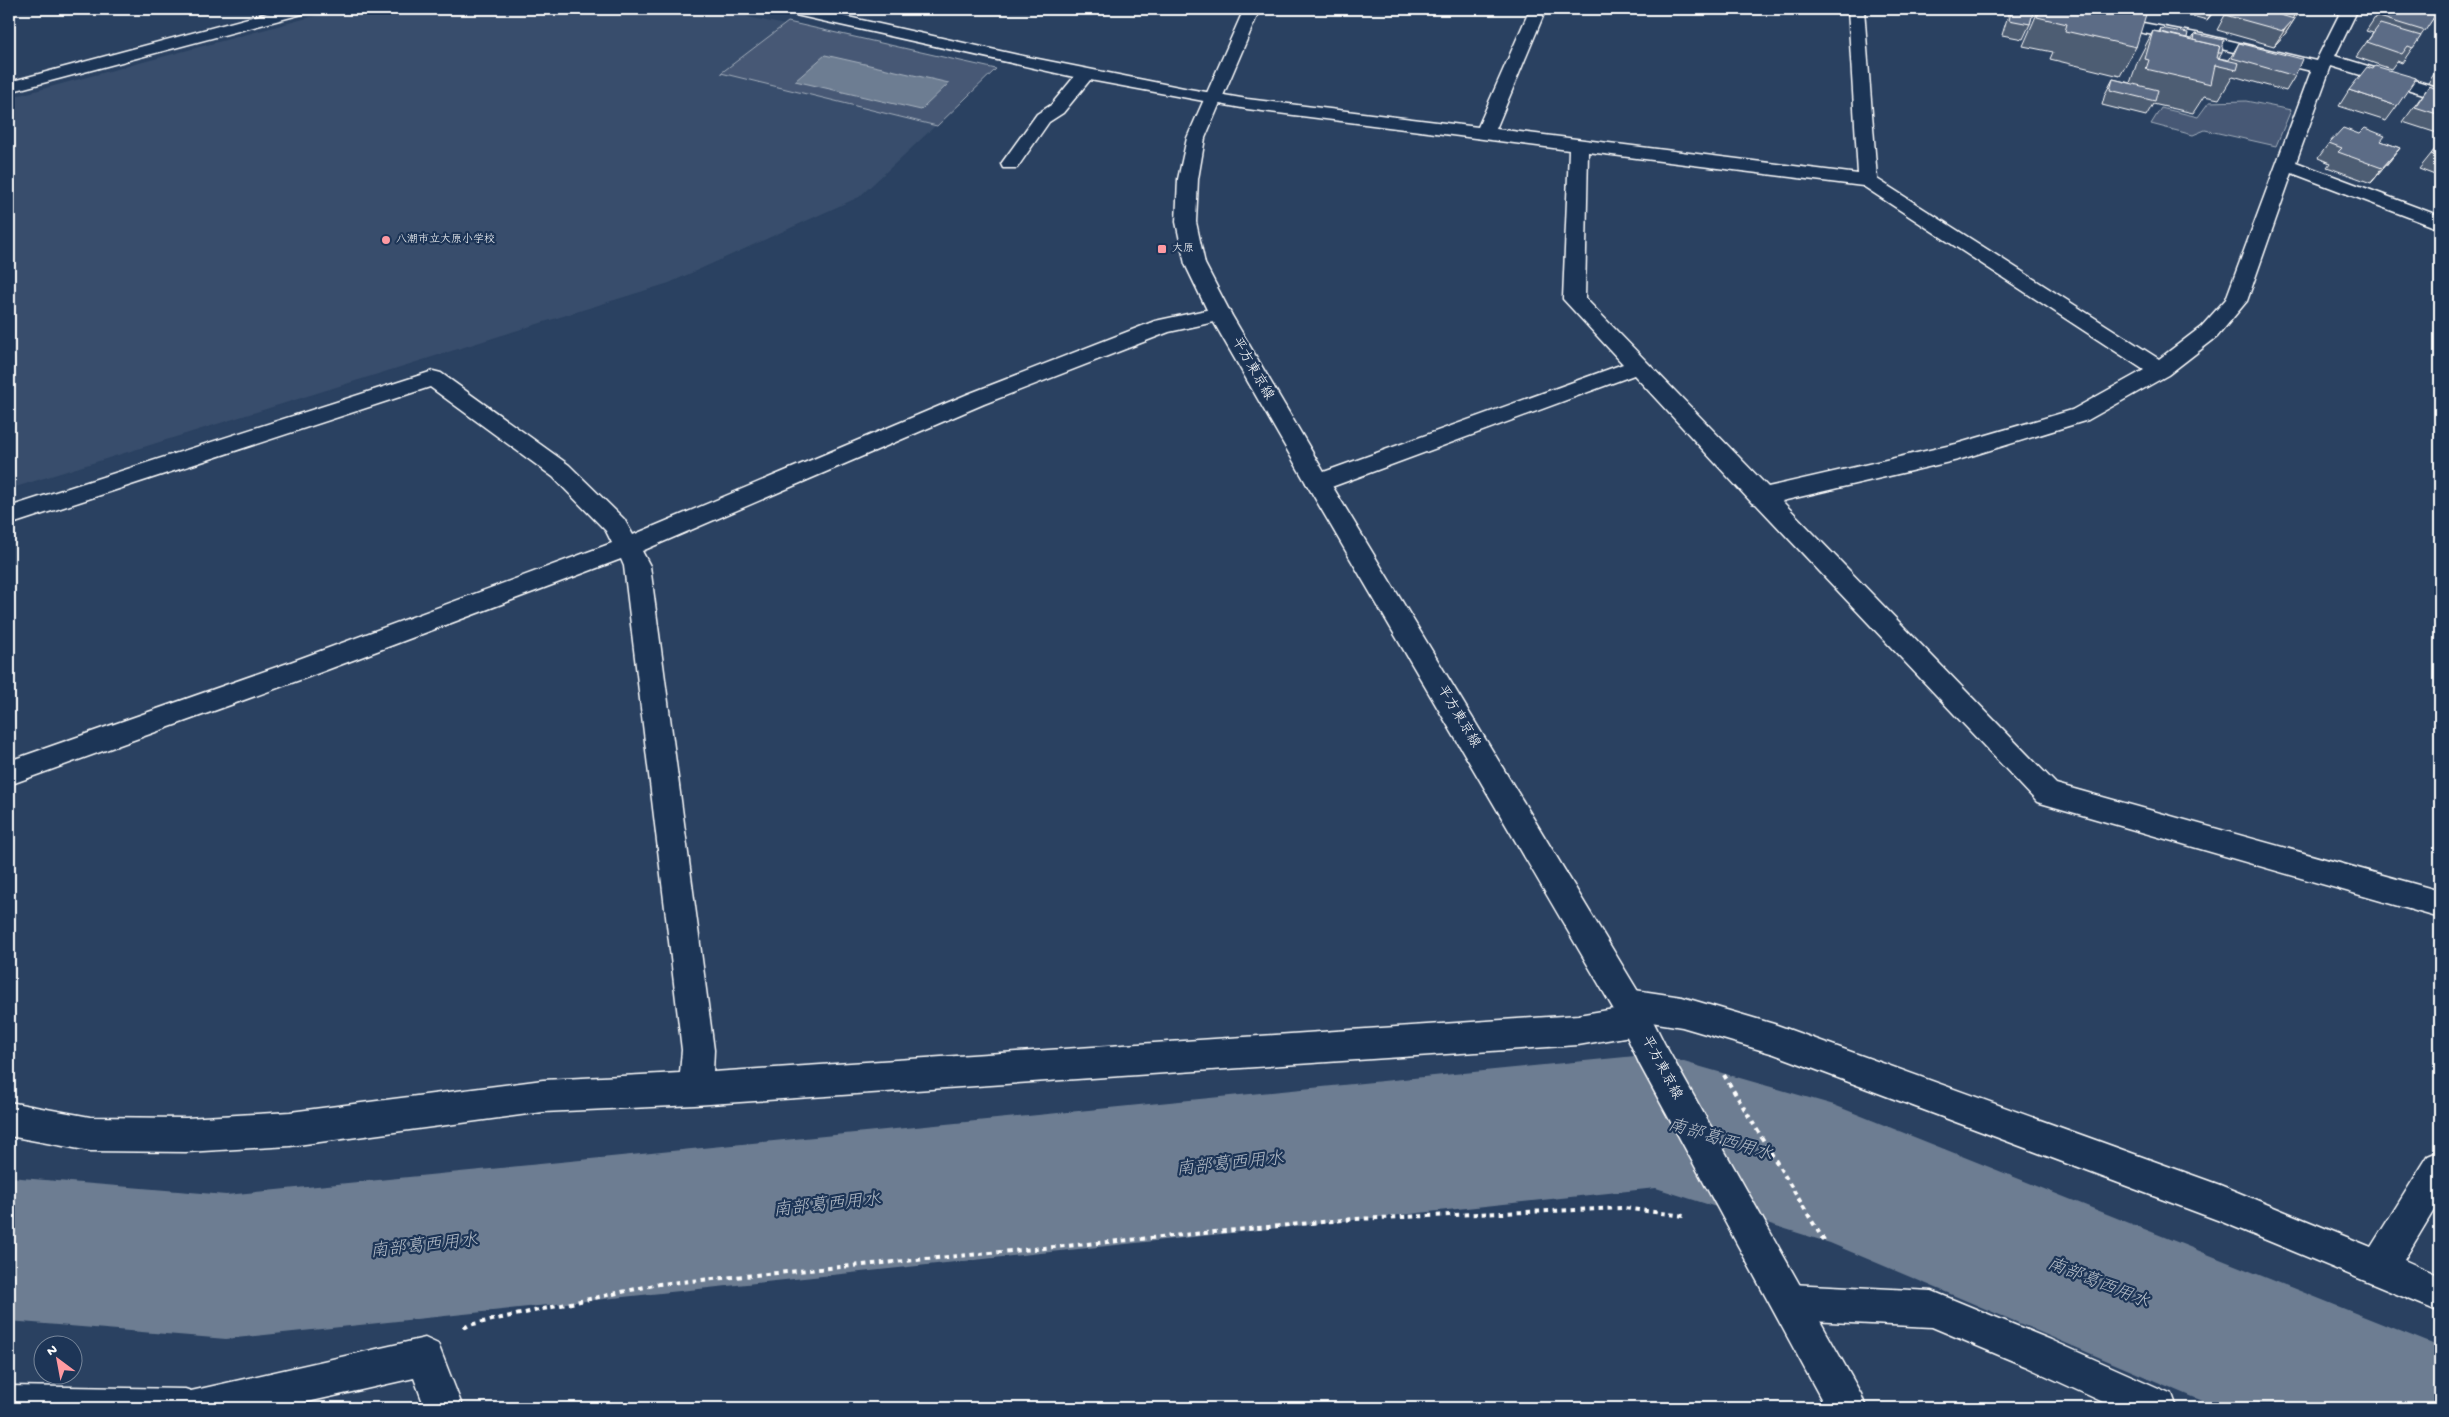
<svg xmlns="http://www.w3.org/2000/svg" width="2449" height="1417" font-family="'Gochi Hand','Klee One',sans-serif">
<rect width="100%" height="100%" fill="#2a4161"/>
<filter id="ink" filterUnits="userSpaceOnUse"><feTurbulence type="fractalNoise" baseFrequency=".02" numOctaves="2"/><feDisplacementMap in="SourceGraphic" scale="10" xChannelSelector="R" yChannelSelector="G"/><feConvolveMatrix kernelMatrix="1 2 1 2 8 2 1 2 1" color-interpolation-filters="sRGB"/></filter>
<g filter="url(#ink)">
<polygon fill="#394e6c" points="341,9 737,9 748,17 994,71 859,197 669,283 9,489 9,98"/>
<g fill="#465975" stroke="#a2acba">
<polygon points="788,22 996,69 937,126 721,73"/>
<polygon points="2246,101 2291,110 2276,146 2205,130 2193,135 2151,124 2161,108 2198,117 2209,102"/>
</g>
<polygon fill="#6d7d92" stroke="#a7b1be" points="825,55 949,83 921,110 795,81"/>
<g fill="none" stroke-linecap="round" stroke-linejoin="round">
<polygon fill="#6d7d92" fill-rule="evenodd" points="1656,1054 1834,1105 2440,1347 2440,1408 2219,1408 1830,1243 1656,1188 226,1339 9,1321 9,1177 226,1195"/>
<g stroke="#fff" stroke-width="3">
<g id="minor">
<polygon points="282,9 308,9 306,13 9,92 9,82"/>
<path d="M783,9H812L1018,55L1189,89L1247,99L1478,127L1530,9H1546L1496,129L1858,174L1848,9H1864L1877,179L2159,359L2201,327L2226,299L2311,71L2201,44L2044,14L2038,13L2036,9H2069L2201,34L2316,61L2342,9H2358L2335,56L2440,88V99L2331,66L2296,162L2440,216V229L2292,173L2247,301L2217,337L2168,375L2088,420L1958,460L1782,501L2056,784L2440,891V918L2037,802L1756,504L1752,503L1634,375L1326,489L1318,491L1310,489L1306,483L1310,477L1623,364L1563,299L1569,150L1247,109L1090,80L1063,113L1049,122L1017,168H1003L1001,164L1037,114L1051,105L1074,77L791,14L785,13ZM1588,152L1863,186L2144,370L2072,410L1956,444L1768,487L1585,298Z"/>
<polygon points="2410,9 2440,10 2440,20 2412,13"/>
<polygon points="1220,307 1228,309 1231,314 1228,319 1169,332 984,404 642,551 650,566 714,1050 713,1072 1578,1015 1614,1009 1612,1004 1617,993 1628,989 1682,997 1774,1024 2220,1185 2371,1247 2428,1156 2440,1151 2440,1200 2404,1260 2440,1276 2440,1312 2220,1221 1774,1054 1682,1027 1651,1022 1647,1031 1636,1035 1578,1045 695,1105 543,1112 290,1146 186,1152 90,1151 9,1136 9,1102 90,1117 186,1118 290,1112 543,1080 680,1073 682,1050 624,566 621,559 308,677 9,785 9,761 288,663 612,543 606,531 553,477 430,387 9,525 9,507 433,371 441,373 569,465 624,519 633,535 968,394 1155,321"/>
<polygon points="1790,1284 1932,1291 2051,1340 2172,1394 2177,1408 2116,1408 2025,1366 1932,1327 1790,1320 1777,1315 1772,1302 1777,1289"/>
<polygon points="425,1338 438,1344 463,1408 425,1408 414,1378 281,1408 9,1408 9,1386 185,1389 191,1391"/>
</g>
</g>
<g stroke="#fff" stroke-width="3">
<polygon id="major" points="1244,9 1260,9 1205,138 1198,179 1196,222 1205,264 1231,314 1328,479 1639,993 1664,1043 1861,1394 1866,1408 1826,1408 1640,1065 1617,1015 1306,483 1209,314 1185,264 1176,222 1178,179 1187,138"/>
</g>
<g stroke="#fff" stroke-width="4" stroke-dasharray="4.5 4.5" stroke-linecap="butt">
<polyline points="1724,1075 1824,1241"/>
<polyline points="464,1328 469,1325 659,1284 1354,1219 1624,1208 1684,1216"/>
</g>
<use href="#minor" fill="#1d3557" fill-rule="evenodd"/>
<use href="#major" fill="#1d3557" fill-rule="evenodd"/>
</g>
<g fill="#4e5d73" stroke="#fff">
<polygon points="2010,9 2034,9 2030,24 2023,39 2002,35"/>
<polygon points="2039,9 2135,9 2136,47 2120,76 2050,59 2053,52 2023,46"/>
<polygon points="2175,9 2216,9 2207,20 2174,11"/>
<polygon points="2231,9 2301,9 2285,34 2274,46 2217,30 2225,15"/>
<polygon points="2438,11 2402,63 2397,61 2391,69 2356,57 2373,33 2366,31 2376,16"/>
<polygon points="2161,28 2187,38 2192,39 2195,34 2222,53 2219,58 2229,60 2239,43 2295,76 2286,91 2233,76 2219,99 2204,96 2193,113 2153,104 2146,116 2102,105 2105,94 2113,79 2130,83 2138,60 2153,31 2159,32"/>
<polygon points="2440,65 2440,87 2428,83"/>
<polygon points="2429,86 2440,90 2440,134 2403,122"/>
<polygon points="2349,90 2397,106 2386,121 2339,106"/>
<polygon points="2381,141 2400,148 2388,163 2371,183 2327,167 2330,163 2318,158 2329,143"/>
<polygon points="2440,143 2440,177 2419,169"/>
</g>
<g fill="#404c5e" stroke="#fff">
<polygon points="2214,9 2216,9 2207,20"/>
<polygon points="2300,9 2301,9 2285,34 2274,46 2294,16"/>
<polygon points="2400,148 2388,163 2371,183 2382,168"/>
</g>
<g fill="#5b6c86" stroke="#fff">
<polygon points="2012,9 2034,9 2030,24 2009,20"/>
<polygon points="2041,9 2135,9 2147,11 2136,47 2065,31 2067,24 2037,17"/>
<polygon points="2231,9 2261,9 2294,19 2283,31 2225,15"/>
<polygon points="2270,9 2300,9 2294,16"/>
<polygon points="2382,9 2430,9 2438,11 2425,31 2376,16"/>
<polygon points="2380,24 2421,36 2413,48 2408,46 2402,54 2367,42"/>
<polygon points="2161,28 2188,33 2187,38 2160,32"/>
<polygon points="2153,31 2220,46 2217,58 2239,63 2237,70 2215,65 2211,84 2146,69 2149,60 2145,59"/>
<polygon points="2195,34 2224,40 2222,53 2218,53 2220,46 2194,40"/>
<polygon points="2239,43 2302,59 2295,76 2232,58"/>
<polygon points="2375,66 2416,78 2397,106 2349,90 2367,67 2373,69"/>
<polygon points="2113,79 2158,90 2155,101 2110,90"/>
<polygon points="2429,86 2440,90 2440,115 2415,107"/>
<polygon points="2343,128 2359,134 2365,128 2385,136 2381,141 2400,148 2382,168 2338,152 2342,148 2329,143"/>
<polygon points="2440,143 2440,158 2431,154"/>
</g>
</g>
<g fill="#ff9aa2" stroke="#1d3557" stroke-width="2">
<circle cx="386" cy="240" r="5"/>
<rect x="1157" y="244" width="10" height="10" rx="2.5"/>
</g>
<g text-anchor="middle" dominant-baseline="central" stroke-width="4.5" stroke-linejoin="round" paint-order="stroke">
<g font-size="11" fill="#fff" stroke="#1d3557" text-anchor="start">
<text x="396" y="240">八潮市立大原小学校</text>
<text x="1172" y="249">大原</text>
</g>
<g font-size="14" fill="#fff" stroke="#1d3557">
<text transform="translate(1252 369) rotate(60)">平方東京線</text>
<text transform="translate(1458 717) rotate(59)">平方東京線</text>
<text transform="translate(1661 1068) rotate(62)">平方東京線</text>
</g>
<g font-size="18" font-style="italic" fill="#b6bec8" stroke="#1d3557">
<text transform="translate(1720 1141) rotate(17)">南部葛西用水</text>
<text transform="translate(1230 1165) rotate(-6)">南部葛西用水</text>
<text transform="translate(827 1206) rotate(-6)">南部葛西用水</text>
<text transform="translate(424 1247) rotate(-6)">南部葛西用水</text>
<text transform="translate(2098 1284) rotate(22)">南部葛西用水</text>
</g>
</g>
<rect width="2449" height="1417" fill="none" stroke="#1d3557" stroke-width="30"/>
<rect x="15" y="15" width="2419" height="1387" fill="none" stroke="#fff" stroke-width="2" filter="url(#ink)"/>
<g transform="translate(58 1360) rotate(328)"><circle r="24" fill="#1d3557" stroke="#77869a"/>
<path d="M0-4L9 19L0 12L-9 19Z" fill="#ff9aa2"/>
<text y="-8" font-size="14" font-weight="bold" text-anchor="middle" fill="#ffffff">N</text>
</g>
</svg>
